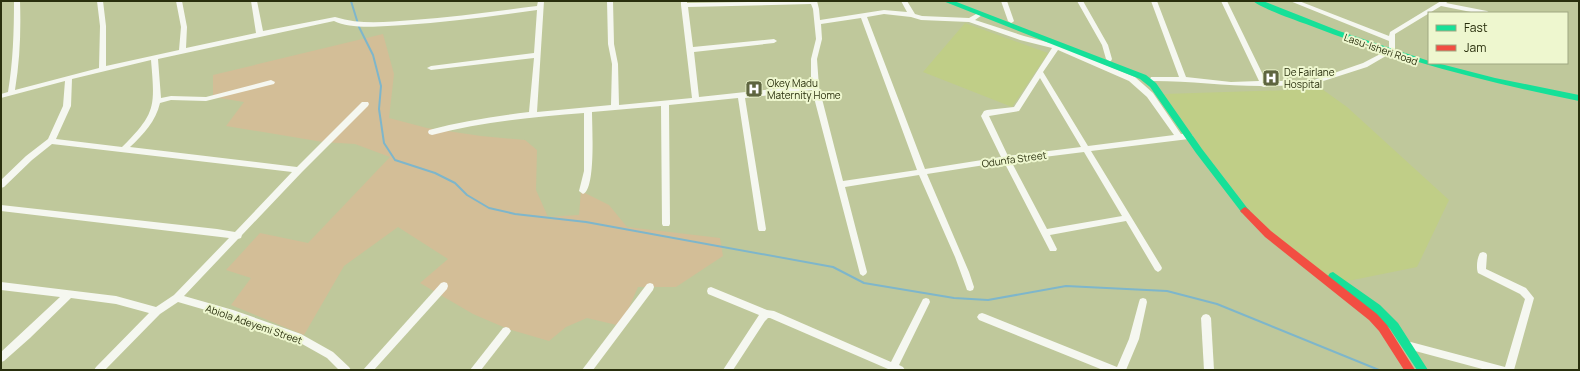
<svg xmlns="http://www.w3.org/2000/svg" width="1580" height="371" font-family="Manrope,sans-serif">
<rect width="100%" height="100%" fill="#bfc89b"/>
<g fill="#c0ce87">
<polygon points="965,23 1048,53 1012,107 923,72"/>
<polygon points="1322,89 1347,107 1449,200 1417,267 1338,283 1272,236 1248,208 1205,153 1164,94"/>
</g>
<polygon fill="#d3be97" points="383,34 394,74 389,118 427,128 481,136 525,140 537,150 536,190 548,217 579,215 581,191 609,205 627,227 720,238 723,256 676,287 638,287 621,326 587,318 566,327 549,341 508,329 473,314 420,283 448,259 398,227 344,266 304,335 231,305 251,278 226,270 260,233 308,243 390,157 355,144 323,142 226,126 244,102 213,97 213,75"/>
<g fill="none" stroke-linecap="round" stroke-linejoin="round">
<polyline stroke="#7eb6cb" stroke-width="2" points="351,1 359,27 373,55 381,86 379,109 384,143 395,160 435,173 455,183 467,195 489,208 515,214 586,222 833,267 864,283 954,298 988,300 1066,286 1167,291 1217,304 1379,370"/>
<g fill="#f5f7f0" fill-rule="evenodd">
<path d="M14,1H20C21,31 20,60 15,90L99,68L100,26L97,1H103L106,26V66L179,50L181,27L176,1H182L187,27L186,48L256,33L251,1H257L263,31L335,17C361,25 386,22 413,20C455,17 496,11 537,6L538,1H544L537,112L611,105L612,64L608,44L607,1H613L614,44L618,64L619,105L692,98L681,5V1H687V3L817,1L819,9L820,20L884,10L907,12L901,1H907L915,14L922,16L969,18L978,13H982V15L975,20L1024,36L1054,44L1056,42H1060L1061,44L1060,46L1135,77L1153,93L1181,134L1189,133L1193,136L1189,139L1091,151L1161,266L1162,268L1161,270L1158,272L1155,270L1126,221L1050,235L1057,249L1056,251H1050L1004,162L927,174L969,272L974,287L973,290L970,291L967,290L966,287L955,257L919,175L845,187L867,272L866,274L863,276L860,274L812,90L745,98L766,229L765,231H759L758,229L738,98L669,105L670,224L669,226H663L662,224L661,106L592,112C592,126 596,189 583,194L579,191L584,171V113C533,117 482,122 432,135L429,134L428,132L429,130C462,121 496,116 529,112L534,58L431,70L427,68L431,66L534,53L537,10C493,16 448,22 404,25C385,26 351,30 334,21L158,59L161,98L171,96L206,97L271,80L275,82L274,84L206,101L171,100L160,103C156,121 143,135 130,147L297,167L362,102H368L369,104L368,106L302,172L242,235L241,238L238,239L184,296L233,310L301,334L333,352L349,367L351,370H339L327,358L295,340L233,318L178,302L160,314L105,370H94L96,367L149,313L116,304L71,298L30,338L4,361L1,362V352L60,297L1,290V282L116,296L156,307L174,295L229,238L1,211V205L217,229L235,232L292,172L52,144L32,160L4,187L1,188V180L26,156L48,139L63,106L65,81L1,98V94L8,92C13,62 14,32 14,1ZM811,4L813,9L816,39L811,59V85L699,97L694,52L774,43L777,41L774,39L693,47L688,7ZM884,14L911,17L921,20L969,22L1020,40L1052,48L1014,107L987,110L984,111L981,116L1001,157L925,169L867,17ZM861,18L917,170L843,181L819,87L817,59L822,39L821,24ZM1058,50L1129,81L1147,97L1174,135L1088,146L1043,72ZM151,60C155,107 156,113 122,147L56,139L71,106L72,79ZM1040,78L1081,147L1008,156L989,116L1019,111ZM1084,152L1122,216L1047,229L1011,161Z"/>
<polygon points="1001,1 1007,1 1014,21 1013,22 1011,23 1008,21"/>
<polygon points="1077,1 1083,1 1108,45 1112,59 1111,61 1109,61 1106,59 1102,45"/>
<path d="M1151,1H1157L1186,77L1231,82L1259,81L1221,1H1227L1266,81H1311L1363,63L1386,51H1390L1391,53L1367,67L1311,85L1269,86L1264,87L1261,86C1225,86 1190,81 1154,81H1151L1150,79L1151,77H1179Z"/>
<polygon points="1290,1 1299,1 1389,36 1390,32 1441,1 1449,1 1446,3 1487,11 1490,13 1476,13 1441,6 1395,34 1395,49 1392,51 1389,49 1389,41"/>
<path d="M1483,252L1486,253L1487,255L1486,269L1526,288L1534,298L1514,370H1486L1404,348L1402,345L1404,342L1407,341L1505,367L1525,299L1520,294L1478,273C1476,268 1477,258 1480,253Z"/>
<polygon points="444,282 447,283 448,286 447,289 374,370 363,370 441,283"/>
<polygon points="650,283 653,284 654,287 653,290 593,370 582,370 647,284"/>
<polygon points="711,287 767,310 774,311 891,362 923,299 926,298 929,299 930,302 899,365 903,367 905,370 887,370 888,369 770,318 768,318 765,321 733,370 723,370 759,315 708,294 707,291 708,288"/>
<polygon points="1143,298 1146,299 1147,302 1139,339 1126,370 1103,370 979,320 977,317 979,314 982,313 985,314 1117,367 1129,339 1139,302 1140,299"/>
<polygon points="1206,314 1209,315 1211,318 1214,370 1204,370 1201,318 1203,315"/>
<polygon points="506,327 509,328 511,331 509,334 481,370 470,370 503,328"/>
</g>
<g fill="#16e098" fill-rule="evenodd">
<polygon points="943,1 954,1 1146,75 1156,83 1202,149 1248,209 1250,211 1248,213 1242,213 1196,153 1150,87 1140,79"/>
<path d="M1253,1H1263L1339,31L1429,61V63H1437L1495,78L1579,95V101C1486,82 1395,59 1306,24C1295,20 1261,8 1253,1Z"/>
<polygon points="1333,272 1380,305 1398,323 1428,370 1417,370 1390,329 1372,311 1330,279 1328,276 1330,273"/>
</g>
<polygon fill="#f24e42" fill-rule="evenodd" points="1245,207 1248,209 1271,231 1377,314 1387,325 1415,370 1404,370 1379,331 1369,320 1265,237 1242,213 1240,211 1242,209"/>
</g>
<defs>
<g id="hospital-square" transform="scale(0.9)"><rect x="-9" y="-9" width="18" height="18" rx="4" fill="#5e653f" stroke="#eef7cf"/><path d="M-5-5h3v3.5h4V-5h3V5h-3V1.5h-4V5h-3Z" fill="#fff"/></g>
</defs>
<g fill-rule="evenodd">
<use href="#hospital-square" x="1271" y="78"/>
<use href="#hospital-square" x="754" y="89"/>
</g>
<g text-anchor="middle" dominant-baseline="central" stroke-width="4" stroke-linejoin="round" paint-order="stroke">
<g font-size="10" fill="#292f0d" stroke="#eef7cf">
<text transform="translate(1381 49) rotate(19)">Lasu-Isheri Road</text>
<text transform="translate(1014 159) rotate(-8)">Odunfa Street</text>
<text transform="translate(254 324) rotate(19)">Abiola Adeyemi Street</text>
</g>
<g font-size="10" fill="#292f0d" stroke="#eef7cf" text-anchor="start">
<text x="1284" y="72">De Fairlane<tspan x="1284" dy="12">Hospital</tspan></text>
<text x="767" y="83">Okey Madu<tspan x="767" dy="12">Maternity Home</tspan></text>
</g>
</g>
<rect width="1580" height="371" fill="none" stroke="#292f0d" stroke-width="4"/>
<rect x="1428" y="12" width="140" height="52" fill="#eef7cf" stroke="#9fa781"/>
<rect x="1436" y="25" width="20" height="6" fill="#16e098" stroke="#9fa781"/>
<text x="1464" y="32" font-size="12" fill="#292f0d">Fast</text>
<rect x="1436" y="45" width="20" height="6" fill="#f24e42" stroke="#9fa781"/>
<text x="1464" y="52" font-size="12" fill="#292f0d">Jam</text>
</svg>
